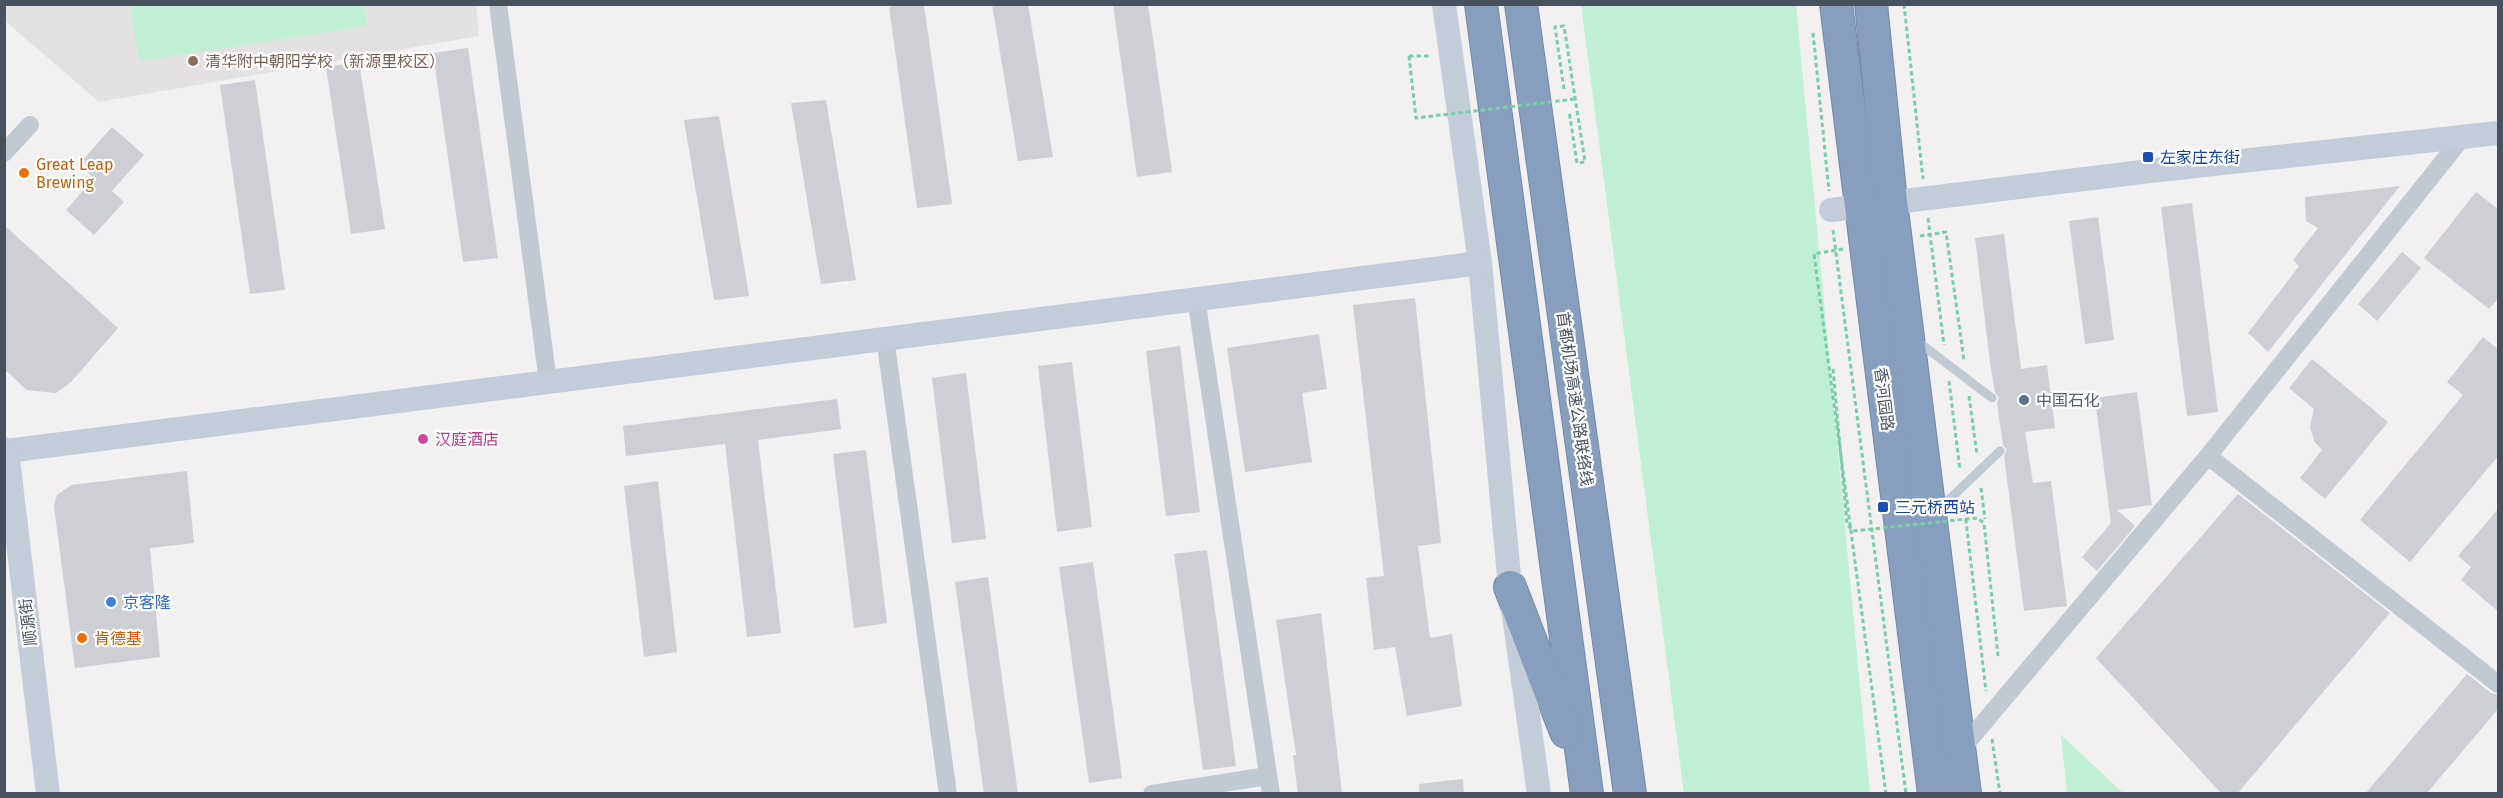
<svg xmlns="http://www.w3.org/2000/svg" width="2503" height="798" font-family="'Fira Sans','Noto Sans SC',sans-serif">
<rect width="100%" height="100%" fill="#f2f0f0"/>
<polygon fill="#e3e1e2" points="5,4 476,4 479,36 99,102 5,21"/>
<g fill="#bfefd5">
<polygon points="130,5 364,5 367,26 139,61"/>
<polygon points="1581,5 1796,5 1870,793 1684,793"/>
<polygon points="2061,735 2123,793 2067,793"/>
</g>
<g fill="#cdcfd5">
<polygon points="904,4 924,4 952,204 917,208 889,7"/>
<polygon points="992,4 1028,4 1053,157 1018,161"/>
<polygon points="1113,4 1148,4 1172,172 1137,177"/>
<polygon points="468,48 498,258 463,262 433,53"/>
<polygon points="359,62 385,229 351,234 326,67"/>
<polygon points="255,80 285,290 250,294 220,85"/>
<polygon points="826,100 856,280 821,284 791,103"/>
<polygon points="719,116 749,296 714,300 684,120"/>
<polygon points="112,127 144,155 112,191 124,202 94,235 66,210 94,178 79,164"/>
<polygon points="2400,186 2268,352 2248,333 2299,266 2293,260 2318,228 2306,221 2305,197"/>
<polygon points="2476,192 2499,210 2499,298 2489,309 2424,258"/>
<polygon points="2192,203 2218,412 2187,416 2161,207"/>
<polygon points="2098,217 2114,340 2085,344 2069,221"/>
<polygon points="4,225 118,328 71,382 56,393 27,390 4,369"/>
<polygon points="2004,234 2021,369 2047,365 2055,428 2025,432 2033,483 2051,481 2067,606 2024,611 2004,456 2007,450 2003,445 1997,403 1999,398 1995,392 1990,362 1975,238"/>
<polygon points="2402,252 2421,268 2377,321 2358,304"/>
<polygon points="1415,298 1441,543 1418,546 1430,638 1452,634 1462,706 1407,716 1395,647 1374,650 1366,578 1384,576 1353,305"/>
<polygon points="1319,334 1327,389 1302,393 1312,462 1245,472 1227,348"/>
<polygon points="2483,337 2499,350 2499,455 2410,562 2360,520 2463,395 2447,382"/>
<polygon points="1180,346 1200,512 1166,516 1146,351"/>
<polygon points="2312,359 2388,422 2325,499 2300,478 2322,450 2314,441 2310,427 2314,409 2289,388"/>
<polygon points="1072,362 1092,527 1057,532 1038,366"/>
<polygon points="966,373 986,539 952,543 932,378"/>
<polygon points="2137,392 2152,505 2117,510 2135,526 2097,571 2082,557 2111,523 2095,398"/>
<polygon points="837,399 841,429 758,440 781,633 747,637 725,444 626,456 623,426"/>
<polygon points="866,450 887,623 854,628 833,454"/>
<polygon points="187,471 194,543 150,548 160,657 75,668 54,506 57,495 71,485"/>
<polygon points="658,481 677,652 644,657 624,486"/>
<polygon points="2238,494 2390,613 2237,794 2222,794 2096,658"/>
<polygon points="2499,508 2499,612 2461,580 2471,567 2458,556"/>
<polygon points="1207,550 1236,766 1203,770 1174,554"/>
<polygon points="1093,562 1122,778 1089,783 1059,567"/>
<polygon points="988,577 1018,794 984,794 955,582"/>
<polygon points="1321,613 1342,794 1298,794 1293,755 1296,755 1276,620"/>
<polygon points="2467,674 2491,693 2499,695 2499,708 2426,794 2365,794"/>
<polygon points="1463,779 1464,794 1419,794 1419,784"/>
</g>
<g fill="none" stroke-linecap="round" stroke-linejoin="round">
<g stroke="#7389aa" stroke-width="34">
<g id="highway">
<polyline points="1481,4 1587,794"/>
<polyline points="1521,4 1630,794"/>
<polyline points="1836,4 1934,794"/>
<polyline points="1871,4 1891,202 1965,794"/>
<polyline points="1510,587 1566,732"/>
</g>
</g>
<g stroke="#77cea9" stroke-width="3" stroke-dasharray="4.5 3" stroke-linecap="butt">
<polyline points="1904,4 1923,179"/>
<polyline points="1813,33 1829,191"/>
<polyline points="1409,56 1431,56"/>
<polyline points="1564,89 1555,27 1564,26 1585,162 1577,163 1569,111"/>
<polyline points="1928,218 1944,345"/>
<polyline points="1833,230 1906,794"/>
<polyline points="1920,236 1946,232 1964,360"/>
<polyline points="1843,249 1814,254 1886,794"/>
<polyline points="1949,381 1960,470"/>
<polyline points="1969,396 1977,455"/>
<polyline points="1981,488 1985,519"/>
<polyline points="1964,504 1986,691"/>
<polyline points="1992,739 2000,794"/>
</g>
<g stroke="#c1c9d2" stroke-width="9">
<polyline points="1917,341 1992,398"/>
<polyline points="1937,511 2000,451"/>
</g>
<g stroke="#c1c9d2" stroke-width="18">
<polyline points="498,4 548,382"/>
<polyline points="4,153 30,125"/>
<polyline points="1196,298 1271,794"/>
<polyline points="885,338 948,794"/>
<polyline points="2208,456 2498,684"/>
<polyline points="1959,752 2208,456 2462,138"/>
<polyline points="1152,794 1268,776"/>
</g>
<g stroke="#c3ccd9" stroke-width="24">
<polyline points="1444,4 1480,263 1510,587 1539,794"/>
<polyline points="1831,210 2150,171 2498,133"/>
<polyline points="4,449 7,451 1480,263"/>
<polyline points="7,451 48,794"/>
</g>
<use href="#highway" stroke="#889ebe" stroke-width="32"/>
<g stroke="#77cea9" stroke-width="3" stroke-dasharray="4.5 3" stroke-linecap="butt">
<polyline points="1409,56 1416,118 1575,99"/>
<polyline points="1833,369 1847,524 1853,531 1977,518 1984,523 1998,656"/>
</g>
</g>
<circle fill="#8d6e63" stroke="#fff" stroke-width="2" cx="193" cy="61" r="6"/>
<g fill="#1a4fb4" stroke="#fff" stroke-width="2">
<rect x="2142" y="151" width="12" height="12" rx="3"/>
<rect x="1877" y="501" width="12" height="12" rx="3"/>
</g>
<g fill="#e8710a" stroke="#fff" stroke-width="2">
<circle cx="24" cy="173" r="6"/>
<circle cx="82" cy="638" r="6"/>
</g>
<circle fill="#5c6f8a" stroke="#fff" stroke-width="2" cx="2024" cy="400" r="6"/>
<circle fill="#d1479c" stroke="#fff" stroke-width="2" cx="423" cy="439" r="6"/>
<circle fill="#3f7fe0" stroke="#fff" stroke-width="2" cx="111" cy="602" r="6"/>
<g text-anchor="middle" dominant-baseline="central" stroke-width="4.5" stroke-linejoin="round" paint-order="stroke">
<g font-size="16" fill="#785e54" stroke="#fff" text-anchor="start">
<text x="205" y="61">清华附中朝阳学校（新源里校区）</text>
</g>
<g font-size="16" fill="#164399" stroke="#fff" text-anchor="start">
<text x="2160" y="157">左家庄东街</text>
<text x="1895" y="507">三元桥西站</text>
</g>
<g font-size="16" fill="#c56008" stroke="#fff" text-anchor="start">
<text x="36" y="164">Great Leap<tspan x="36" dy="18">Brewing</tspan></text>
<text x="94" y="638">肯德基</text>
</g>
<g font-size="16" fill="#48525e" stroke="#fff">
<text transform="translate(1575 399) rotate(82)">首都机场高速公路联络线</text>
<text transform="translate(1884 399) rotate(83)">香河园路</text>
<text transform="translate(28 622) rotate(-97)">顺源街</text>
</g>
<g font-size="16" fill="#4e5e75" stroke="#fff" text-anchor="start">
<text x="2036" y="400">中国石化</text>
</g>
<g font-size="16" fill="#b23c85" stroke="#fff" text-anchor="start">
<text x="435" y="439">汉庭酒店</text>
</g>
<g font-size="16" fill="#366cbe" stroke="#fff" text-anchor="start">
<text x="123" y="602">京客隆</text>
</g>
</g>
<rect width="2503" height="798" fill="none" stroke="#48525e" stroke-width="12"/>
</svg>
